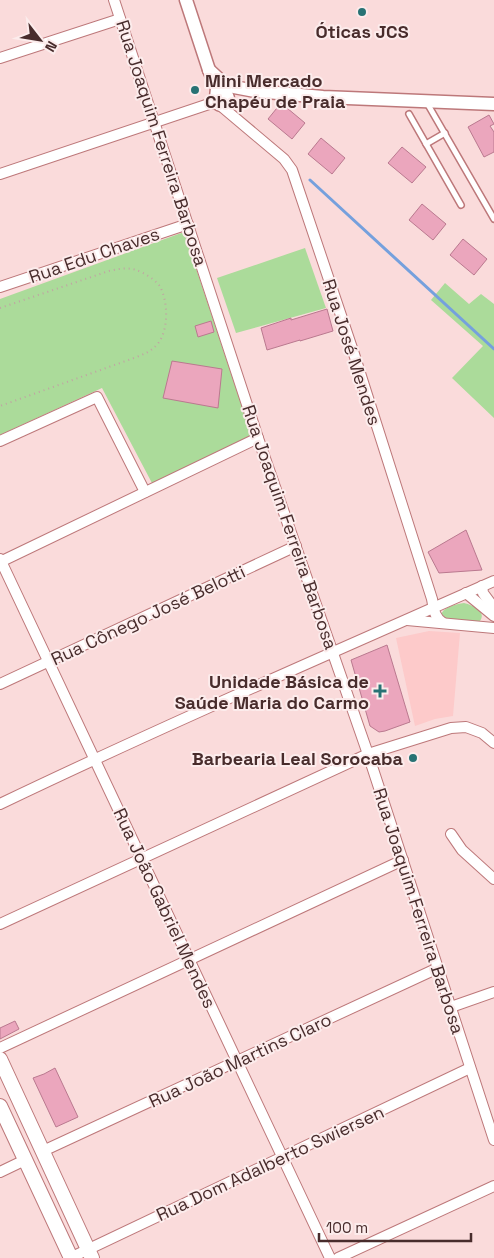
<svg xmlns="http://www.w3.org/2000/svg" width="494" height="1258" font-family="'Space Grotesk',sans-serif">
<rect width="100%" height="100%" fill="#fadbdb"/>
<polygon fill="#fdcaca" points="429,631 460,633 453,716 435,719 415,726 396,638"/>
<g fill="#abdb9a">
<polygon points="184,232 252,437 153,485 102,388 0,435 0,299"/>
<polygon points="305,248 326,308 236,333 217,278"/>
<polygon points="445,283 469,304 481,294 494,304 494,418 452,378 483,346 431,300"/>
<path d="M464,603C473,605 488,612 479,622L446,620L440,616C443,607 456,604 464,603Z"/>
</g>
<g fill="none" stroke-linecap="round" stroke-linejoin="round">
<polyline stroke="#75a0dd" stroke-width="3" points="310,180 494,349"/>
</g>
<g fill="#eba6bd" stroke="#ba798f">
<polygon points="281,103 305,123 292,139 268,119"/>
<polygon points="489,115 494,124 490,126 494,132 494,152 484,157 468,127"/>
<polygon points="321,138 345,158 332,174 308,154"/>
<polygon points="402,147 426,167 412,183 388,163"/>
<polygon points="422,204 446,224 433,240 409,220"/>
<polygon points="463,239 487,259 474,275 450,255"/>
<polygon points="327,309 333,331 300,341 300,340 267,350 261,328 291,318 291,320"/>
<polygon points="211,321 214,332 198,337 195,326"/>
<polygon points="172,361 222,369 218,408 163,398"/>
<polygon points="466,530 482,570 439,573 428,552"/>
<polygon points="387,645 410,722 385,731 379,732 370,726 351,660"/>
<polygon points="15,1021 19,1029 0,1039 0,1028"/>
<polygon points="55,1068 78,1117 56,1127 33,1078 44,1074"/>
</g>
<g fill="none" stroke-linecap="round" stroke-linejoin="round">
<g stroke="#bd787a" stroke-width="8">
<g id="service">
<polyline points="427,103 494,219"/>
<polyline points="409,114 461,205"/>
<polyline points="426,144 445,133"/>
</g>
</g>
<g stroke="#bd787a" stroke-width="12">
<g id="minor">
<polyline points="114,0 258,438 368,754 494,1140"/>
<polyline points="0,58 120,19"/>
<path d="M221,106L284,159L292,170L354,354L432,599C434,609 434,617 443,623"/>
<polyline points="0,174 209,104 216,104 219,105"/>
<polyline points="0,287 188,224"/>
<polyline points="0,441 97,397 145,492"/>
<polyline points="0,559 330,1258"/>
<polyline points="0,562 258,438"/>
<polyline points="482,586 483,593 494,608"/>
<polyline points="466,593 494,616"/>
<polyline points="407,620 494,628"/>
<polyline points="0,684 296,546"/>
<path d="M0,804C163,726 329,654 494,581"/>
<polyline points="451,834 462,850 494,879"/>
<polyline points="0,924 368,754 451,728 466,727 482,733 494,743"/>
<polyline points="451,1007 494,992"/>
<polyline points="0,1048 403,860"/>
<polyline points="43,1151 438,968"/>
<polyline points="0,1172 25,1160"/>
<polyline points="70,1258 470,1068"/>
<polyline points="338,1258 494,1186"/>
</g>
</g>
<g stroke="#bd787a" stroke-width="15">
<g id="tertiary">
<polyline points="186,0 209,70 217,88 216,98"/>
<polyline points="209,70 222,82 234,87 255,91 323,97 494,104"/>
<circle cx="222" cy="99" r="6"/>
</g>
</g>
<g stroke="#bd787a" stroke-width="16">
<g id="secondary">
<polyline points="0,1059 92,1258"/>
<polyline points="0,1106 71,1258"/>
</g>
</g>
<path stroke="#c1a3a3" stroke-width="2" stroke-dasharray="1 4" stroke-linecap="butt" d="M0,308L109,271C118,269 127,267 136,270C143,272 154,279 159,285C168,299 169,328 159,342C153,351 144,354 134,358L0,406"/>
<use href="#service" stroke="#fff" stroke-width="5"/>
<use href="#minor" stroke="#fff" stroke-width="10"/>
<use href="#tertiary" stroke="#fff" stroke-width="12"/>
<use href="#secondary" stroke="#fff" stroke-width="14"/>
</g>
<g fill="#287274" stroke="#fcecec" stroke-width="2">
<circle cx="362" cy="12" r="5"/>
<circle cx="195" cy="90" r="5"/>
<path d="M377.5 683.5h5v5h5v5h-5v5h-5v-5h-5v-5h5z"/>
<circle cx="413" cy="758" r="5"/>
</g>
<g text-anchor="middle" dominant-baseline="central" stroke-width="4" stroke-linejoin="round" paint-order="stroke">
<g font-size="18" font-weight="bold" fill="#482c2c" stroke="#fcecec" text-anchor="end">
<text x="362" y="31" text-anchor="middle">Óticas JCS</text>
<text x="205" y="80" text-anchor="start">Mini Mercado<tspan x="205" dy="21">Chapéu de Praia</tspan></text>
<text x="369" y="681">Unidade Básica de<tspan x="369" dy="21">Saúde Maria do Carmo</tspan></text>
<text x="403" y="758">Barbearia Leal Sorocaba</text>
</g>
<g font-size="18" fill="#482c2c" stroke="#fcecec">
<text transform="translate(162 143) rotate(72)">Rua Joaquim Ferreira Barbosa</text>
<text transform="translate(94 255) rotate(-19)">Rua Edu Chaves</text>
<text transform="translate(352 352) rotate(72)">Rua José Mendes</text>
<text transform="translate(290 527) rotate(71)">Rua Joaquim Ferreira Barbosa</text>
<text transform="translate(148 615) rotate(-25)">Rua Cônego José Belotti</text>
<text transform="translate(165 908) rotate(65)">Rua João Gabriel Mendes</text>
<text transform="translate(419 911) rotate(72)">Rua Joaquim Ferreira Barbosa</text>
<text transform="translate(240 1060) rotate(-25)">Rua João Martins Claro</text>
<text transform="translate(270 1163) rotate(-25)">Rua Dom Adalberto Swiersen</text>
</g>
</g>
<g transform="translate(40 40) rotate(121)" stroke="#fcecec" stroke-width="4" paint-order="stroke">
<path d="M0-4L9 19L0 12L-9 19Z" fill="#482c2c"/>
<text y="-8" font-size="14" font-weight="bold" text-anchor="middle" fill="#482c2c">N</text>
</g>
<path d="M319 1233v8h152v-8" fill="none" stroke="#482c2c" stroke-width="2.5"/>
<text x="326" y="1233" font-size="15" fill="#482c2c" stroke="#fcecec" stroke-width="4" paint-order="stroke">100 m</text>
</svg>
